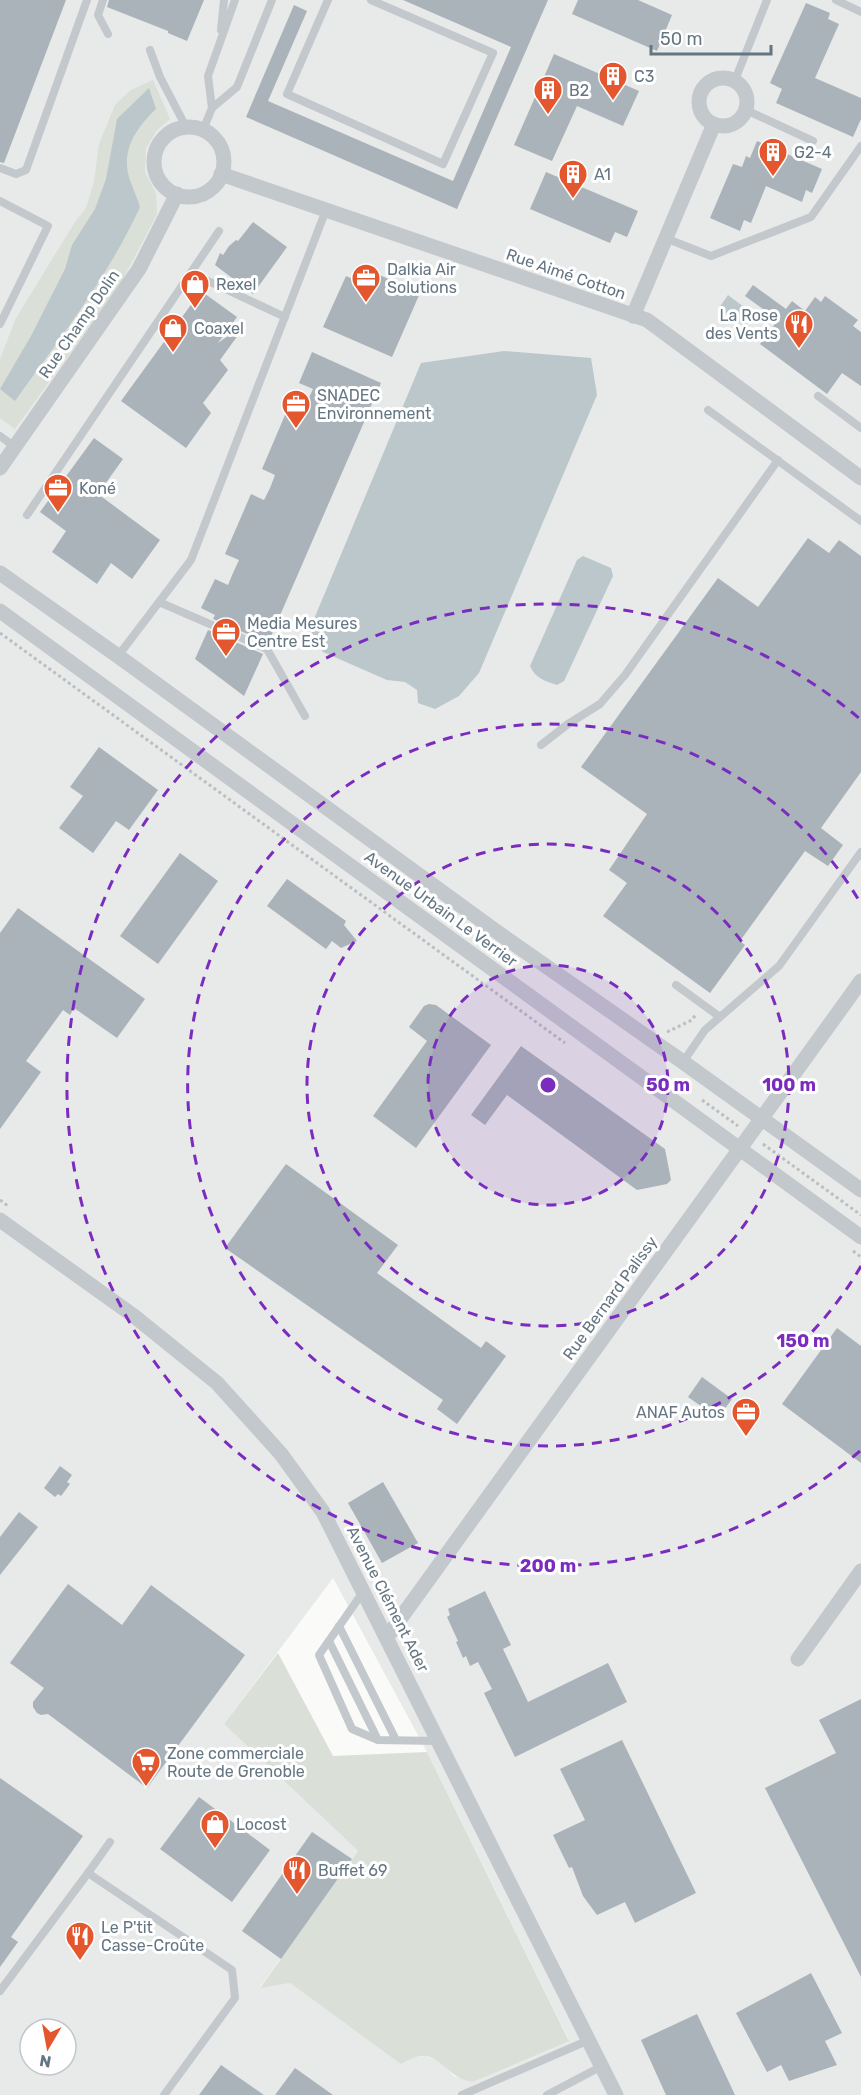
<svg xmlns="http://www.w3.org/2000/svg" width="861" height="2095" font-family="Rubik,sans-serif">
<rect width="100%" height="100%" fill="#fafaf8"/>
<path fill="#e8e9e9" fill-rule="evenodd" d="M0,0H861V2095H0ZM333,1578L427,1752L569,2040L473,2082L454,2076L439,2060L425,2056L412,2057L401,2063L290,1983L260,1987L358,1851L224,1724ZM30,2029H66V2065H30Z"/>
<g fill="#dadfd7">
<polygon points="153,80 170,119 157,130 146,148 145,172 156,193 157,214 122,281 15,429 0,418 0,359 16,318 75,222 86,208 94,182 99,144 115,105 131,90"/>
<path d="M278,1653L333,1756L427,1752L569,2041L473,2082C440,2078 441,2040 401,2064L290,1983L260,1988L358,1851L224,1724Z"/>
</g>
<g fill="#bbc7cb">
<path d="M149,88L156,109C136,128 120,151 130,180C133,189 137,197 140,207C108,277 60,338 15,401L0,389L31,336L65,269L72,245L95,209L106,179L117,119Z"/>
<polygon points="728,295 753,314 744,326 719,308"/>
<polygon points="504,351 591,358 597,395 479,673 459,696 435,709 418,703 417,690 405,682 387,680 323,652 309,631 421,363"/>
<path d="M583,556L611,568L613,576L564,681L557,685C545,681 535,678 530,666L577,560Z"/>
</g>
<g fill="#aab3b9">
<polygon points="0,0 66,0 4,163 0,162"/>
<polygon points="109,0 204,0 187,41 168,33 168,31 107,7"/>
<polygon points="403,0 548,0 457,209 246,117 294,5 307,11 268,101 453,181 511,47"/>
<polygon points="578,0 638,0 672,15 657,51 572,14"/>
<polygon points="806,3 830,13 828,19 839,24 815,78 861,98 861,119 853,137 776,103 782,89 770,83"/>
<polygon points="554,54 639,91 623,126 577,106 552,161 514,145"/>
<polygon points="757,141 822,169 812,193 806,190 802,202 766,186 751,223 744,220 740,231 710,218 733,164 742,167 746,156 750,158"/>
<polygon points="546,172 638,211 627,237 615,232 610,243 530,209"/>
<polygon points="253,222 287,247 253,294 215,265 220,253 223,255 229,246 236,240 238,241"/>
<polygon points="366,269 420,293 392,357 323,327 346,276 360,282"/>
<polygon points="753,285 786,309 792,301 805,311 815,297 821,302 825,296 858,320 853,326 861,332 861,386 842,373 827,394 760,344 778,320 745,296"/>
<polygon points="201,291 237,317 218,343 242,326 244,327 220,360 228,370 203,403 211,413 186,448 121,401"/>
<polygon points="312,352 381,383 268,643 213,619 215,615 201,608 215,579 228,585 233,573 239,560 225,554 251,494 264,500 270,488 275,475 262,469 288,408 302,414 307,402 313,389 299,383"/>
<polygon points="94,438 123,459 98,494 160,540 132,579 111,563 97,584 52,552 66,531 40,512"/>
<polygon points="808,538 829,553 839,540 861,556 861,772 821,828 843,845 828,866 805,851 740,941 745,945 710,993 603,916 627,883 609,870 647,814 581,767 718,578 758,607"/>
<polygon points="208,630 263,654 244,696 195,659"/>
<polygon points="99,747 158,790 129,830 116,821 93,853 59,828 83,796 70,787"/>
<polygon points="180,853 218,881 158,964 120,936"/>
<polygon points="287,879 346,921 344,925 357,941 341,948 332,941 326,949 267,906"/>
<polygon points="18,908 145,999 117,1038 74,1008 70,1015 63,1010 26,1061 41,1072 0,1129 0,933"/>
<polygon points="429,1004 436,1005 491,1045 416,1148 373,1116 427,1041 409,1027 424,1006"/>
<polygon points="521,1046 665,1149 671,1180 667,1184 637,1190 507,1095 485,1125 471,1115"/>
<polygon points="286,1164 398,1245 377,1273 481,1348 486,1341 506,1356 457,1424 437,1409 443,1400 225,1248"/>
<polygon points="837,1328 861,1346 861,1463 782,1404"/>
<polygon points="702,1377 732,1399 718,1418 688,1397"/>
<polygon points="60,1466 72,1475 67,1482 70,1484 61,1496 58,1494 55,1497 44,1488"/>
<polygon points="383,1482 418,1543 382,1563 348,1503"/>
<polygon points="19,1512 38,1527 0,1575 0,1537"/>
<polygon points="68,1584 122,1625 151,1585 245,1655 147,1788 48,1714 41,1715 37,1713 33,1707 33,1702 44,1688 10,1663"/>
<polygon points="485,1591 511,1645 503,1649 528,1702 608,1663 627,1702 515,1757 484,1693 492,1689 478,1662 470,1666 466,1656 463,1658 456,1642 458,1641 447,1617 450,1615 448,1609"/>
<polygon points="861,1699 861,1977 765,1788 836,1753 819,1720"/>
<polygon points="622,1740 696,1893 635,1923 625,1902 597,1915 583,1896 572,1867 569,1868 553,1835 585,1820 560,1769"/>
<polygon points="0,1778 83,1836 11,1937 18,1942 0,1967"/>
<polygon points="199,1797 270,1850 232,1902 160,1849"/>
<polygon points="312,1832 352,1859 281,1959 242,1931"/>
<polygon points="811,1973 842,2033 825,2041 837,2065 789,2081 781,2065 767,2072 736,2013"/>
<polygon points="697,2014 735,2095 666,2095 641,2040"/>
<polygon points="221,2065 264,2095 199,2095"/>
<polygon points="295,2068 333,2095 275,2095"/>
</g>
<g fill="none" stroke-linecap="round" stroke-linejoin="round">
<g stroke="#bbbfc2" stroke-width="3" stroke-dasharray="3 3" stroke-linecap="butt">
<polyline points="0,633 565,1043"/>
<polyline points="667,1032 692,1020 696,1014"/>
<polyline points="702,1100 738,1126"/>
<polyline points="763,1144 861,1215"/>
<polyline points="0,1200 8,1206"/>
<polyline points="853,1251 861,1257"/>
</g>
<g stroke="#c3c8cc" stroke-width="8">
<polyline points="103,0 98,15 108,34"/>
<polyline points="328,0 287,94 443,164 493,53 371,0"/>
<polyline points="836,0 861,12"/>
<polyline points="221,30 224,0"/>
<polyline points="150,50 160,77 186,127"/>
<polyline points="735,80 767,0"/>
<polyline points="212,108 237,87 272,0"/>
<polyline points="746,110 813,141"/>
<polyline points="203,130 212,108 208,76 235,0"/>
<polyline points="0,168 16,174 26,170 87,0"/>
<polyline points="0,201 48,226 0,324"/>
<polyline points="665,238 711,256 811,217 861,146"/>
<polyline points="191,273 285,317"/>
<polyline points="818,396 861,428"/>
<polyline points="708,410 861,521"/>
<polyline points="0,436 15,447"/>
<polyline points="27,515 219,231"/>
<polyline points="159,602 267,649 305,716"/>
<polyline points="118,656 191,560 326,210"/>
<polyline points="541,745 568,724 600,704 625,675 778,460"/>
<polyline points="676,985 720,1017"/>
<polyline points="683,1062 705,1030 779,966 861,852"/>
<polyline points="363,1592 319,1655 352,1729 378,1740 438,1741"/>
<polyline points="339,1626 396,1740"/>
<polyline points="329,1641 378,1740"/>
<polyline points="88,1873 110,1842"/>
<polyline points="0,1991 88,1873 232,1970 235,1998 164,2095"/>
<polyline points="462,2095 589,2040"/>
<polyline points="547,2095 602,2066"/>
</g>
<g stroke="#c3c8cc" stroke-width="15">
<circle cx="723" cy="102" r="24"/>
<circle cx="189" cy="162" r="35"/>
<polyline points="221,174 647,320 861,478"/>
<polyline points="633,316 714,124"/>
<polyline points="0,468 139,269 177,194"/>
<polyline points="0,573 118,656 500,934 683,1062 861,1190"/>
<polyline points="0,611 861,1237"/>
<polyline points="0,1220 134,1316 217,1383 281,1454 323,1512 616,2095"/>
<polyline points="387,1637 861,981"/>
<polyline points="798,1659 861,1571"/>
</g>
</g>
<circle cx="548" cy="1085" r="120" fill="#7b2cbf" fill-opacity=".12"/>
<g fill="none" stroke="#7b2cbf" stroke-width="3" stroke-dasharray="10 8">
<circle cx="548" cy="1085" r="120"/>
<circle cx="548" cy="1085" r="241"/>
<path d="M861 1266A361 361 0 1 1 861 904"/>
<path d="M860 1451A481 481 0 1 1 860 719"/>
</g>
<defs>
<g id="building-pin" transform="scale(1.5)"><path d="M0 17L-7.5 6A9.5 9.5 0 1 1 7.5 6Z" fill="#e4572e" stroke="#fff"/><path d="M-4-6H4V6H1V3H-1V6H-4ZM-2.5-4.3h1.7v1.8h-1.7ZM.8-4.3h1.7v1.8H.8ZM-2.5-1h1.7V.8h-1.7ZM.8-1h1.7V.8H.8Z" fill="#fff"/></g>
<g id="office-pin" transform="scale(1.5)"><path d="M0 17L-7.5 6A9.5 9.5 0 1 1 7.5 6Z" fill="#e4572e" stroke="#fff"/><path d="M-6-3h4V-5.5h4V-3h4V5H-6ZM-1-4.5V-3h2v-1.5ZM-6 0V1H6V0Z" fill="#fff"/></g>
<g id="shop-pin" transform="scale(1.5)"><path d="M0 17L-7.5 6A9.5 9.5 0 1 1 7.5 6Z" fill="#e4572e" stroke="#fff"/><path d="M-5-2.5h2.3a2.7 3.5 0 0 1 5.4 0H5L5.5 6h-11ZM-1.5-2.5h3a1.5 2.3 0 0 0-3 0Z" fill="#fff"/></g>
<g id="restaurant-pin" transform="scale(1.5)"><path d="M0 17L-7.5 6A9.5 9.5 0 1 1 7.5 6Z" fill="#e4572e" stroke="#fff"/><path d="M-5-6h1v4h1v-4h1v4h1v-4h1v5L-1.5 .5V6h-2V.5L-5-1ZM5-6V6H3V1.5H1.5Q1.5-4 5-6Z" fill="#fff"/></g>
<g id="supermarket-pin" transform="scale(1.5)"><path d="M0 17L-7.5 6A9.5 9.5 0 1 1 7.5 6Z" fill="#e4572e" stroke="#fff"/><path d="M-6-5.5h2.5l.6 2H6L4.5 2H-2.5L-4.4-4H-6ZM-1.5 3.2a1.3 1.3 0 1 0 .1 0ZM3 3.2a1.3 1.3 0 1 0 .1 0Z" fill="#fff"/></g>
</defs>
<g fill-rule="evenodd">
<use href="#building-pin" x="613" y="76"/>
<use href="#building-pin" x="548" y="90"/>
<use href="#building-pin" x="773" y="152"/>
<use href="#building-pin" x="573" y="174"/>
<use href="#office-pin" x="366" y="278"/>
<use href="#shop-pin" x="195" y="284"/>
<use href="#restaurant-pin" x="799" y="324"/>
<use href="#shop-pin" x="173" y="328"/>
<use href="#office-pin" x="296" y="404"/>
<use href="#office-pin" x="58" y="488"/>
<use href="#office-pin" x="226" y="632"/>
<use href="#office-pin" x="746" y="1412"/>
<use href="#supermarket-pin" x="146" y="1762"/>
<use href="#shop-pin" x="215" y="1824"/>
<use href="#restaurant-pin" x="297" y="1870"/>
<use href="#restaurant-pin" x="80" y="1936"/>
</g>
<g text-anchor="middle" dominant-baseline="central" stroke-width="6" stroke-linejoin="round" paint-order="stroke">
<g font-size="16" fill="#657683" stroke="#fff" text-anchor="start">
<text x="634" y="76">C3</text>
<text x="569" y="90">B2</text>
<text x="794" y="152">G2-4</text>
<text x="594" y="174">A1</text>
<text x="387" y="269">Dalkia Air<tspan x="387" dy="18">Solutions</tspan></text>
<text x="216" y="284">Rexel</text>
<text x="778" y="315" text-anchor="end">La Rose<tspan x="778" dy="18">des Vents</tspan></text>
<text x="194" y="328">Coaxel</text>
<text x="317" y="395">SNADEC<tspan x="317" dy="18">Environnement</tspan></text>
<text x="79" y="488">Koné</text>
<text x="247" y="623">Media Mesures<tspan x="247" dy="18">Centre Est</tspan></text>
<text x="725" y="1412" text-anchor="end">ANAF Autos</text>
<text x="167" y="1753">Zone commerciale<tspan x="167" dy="18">Route de Grenoble</tspan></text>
<text x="236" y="1824">Locost</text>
<text x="318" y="1870">Buffet 69</text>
<text x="101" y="1927">Le P'tit<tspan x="101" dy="18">Casse-Croûte</tspan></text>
</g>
<g font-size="16" fill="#657683" stroke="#fff">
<text transform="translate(566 274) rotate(19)">Rue Aimé Cotton</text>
<text transform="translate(79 324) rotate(-55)">Rue Champ Dolin</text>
<text transform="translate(441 909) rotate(36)">Avenue Urbain Le Verrier</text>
<text transform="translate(610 1298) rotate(-54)">Rue Bernard Palissy</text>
<text transform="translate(388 1599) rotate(63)">Avenue Clément Ader</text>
</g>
</g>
<circle cx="548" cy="1085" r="9" fill="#7b2cbf" stroke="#fff" stroke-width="3"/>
<g font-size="18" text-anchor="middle" font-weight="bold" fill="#7b2cbf" stroke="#fff" stroke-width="6" stroke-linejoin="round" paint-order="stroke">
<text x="668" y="1091">50 m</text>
<text x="789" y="1091">100 m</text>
<text x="803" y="1347">150 m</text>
<text x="548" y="1572">200 m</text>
</g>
<g transform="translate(48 2047) rotate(190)"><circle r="28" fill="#ffffff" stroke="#c1c8cd" stroke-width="1.5"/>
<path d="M0-4.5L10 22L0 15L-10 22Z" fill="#e4572e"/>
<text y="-9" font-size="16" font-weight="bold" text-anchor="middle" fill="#657683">N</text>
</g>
<path d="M651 45v9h120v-9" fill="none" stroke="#657683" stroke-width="3"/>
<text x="660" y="45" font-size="18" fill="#657683" stroke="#ffffff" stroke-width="4.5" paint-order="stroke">50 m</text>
</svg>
